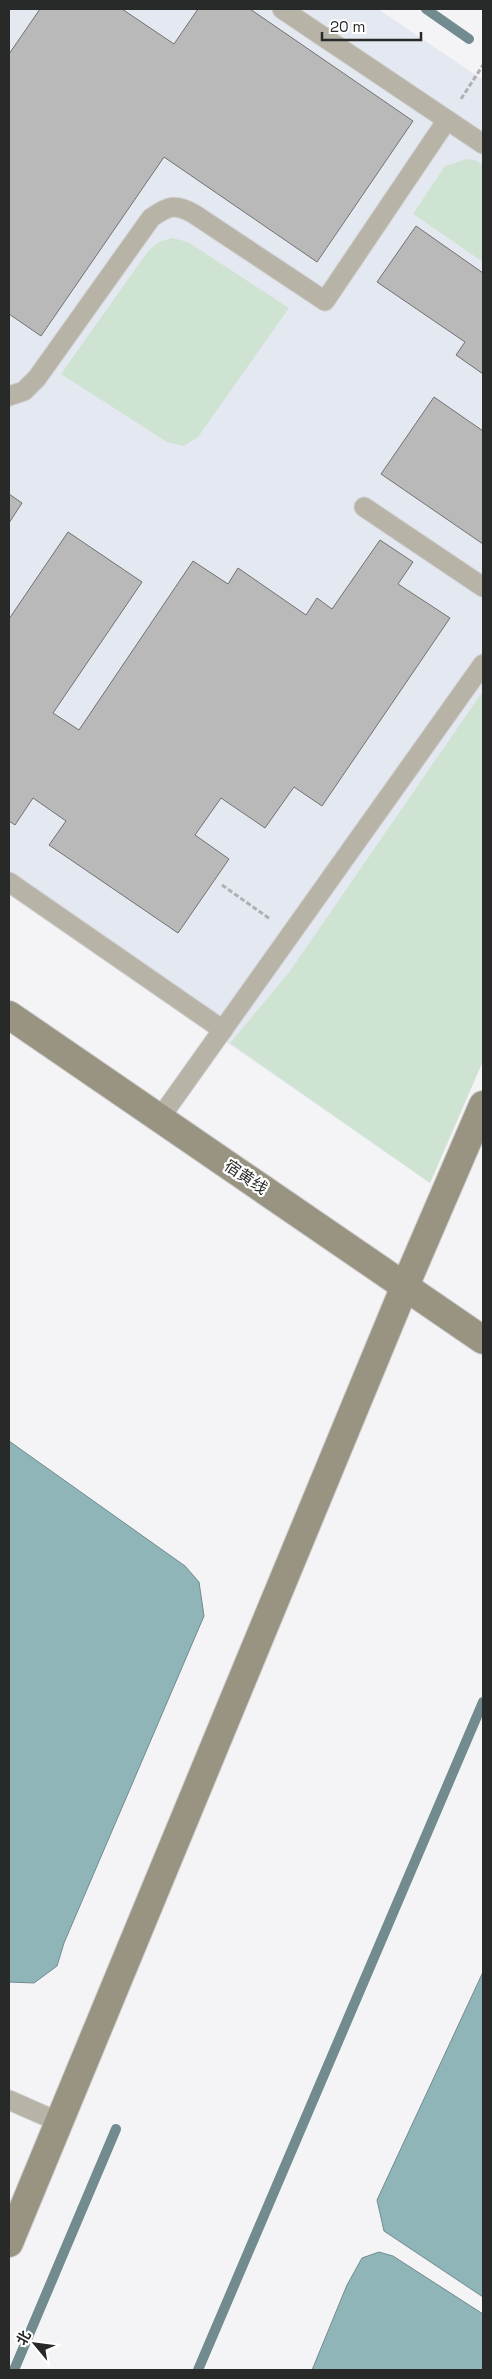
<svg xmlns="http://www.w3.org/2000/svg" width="492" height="2379" font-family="'Space Grotesk','Noto Sans SC',sans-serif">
<rect width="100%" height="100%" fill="#f4f4f6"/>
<polygon fill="#e4e8f0" points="9,9 378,9 483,80 483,1061 430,1183 9,892"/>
<g fill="#cfe3d3">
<polygon points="467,159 475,160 483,165 483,262 413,214 445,166"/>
<polygon points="172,238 188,242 289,308 198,437 184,446 167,442 61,374 148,251 159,242"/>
<polygon points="483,691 483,1061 430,1183 230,1043 290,971"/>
</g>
<g fill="#90b5b9" stroke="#718b8e">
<polygon points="9,1441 185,1566 199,1582 204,1616 64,1943 57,1966 34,1983 9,1982"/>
<polygon points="483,1972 483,2297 384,2231 377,2200"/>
<polygon points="379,2252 393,2256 483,2314 483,2370 312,2370 347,2285 362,2258"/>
</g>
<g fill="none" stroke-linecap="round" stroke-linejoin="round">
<g stroke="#718b8e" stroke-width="10">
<polyline points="426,9 469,39"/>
<polyline points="14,2370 116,2129"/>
<polyline points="198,2370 483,1702"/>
</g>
</g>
<g fill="#bab9ba" stroke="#737272">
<polygon points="40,9 122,9 174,44 198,9 250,9 413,121 317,262 164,157 41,336 9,314 9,54"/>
<polygon points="416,226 483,273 483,374 456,355 465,342 377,282"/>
<polygon points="434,397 483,431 483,544 381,474"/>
<polygon points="9,494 22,503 9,523"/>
<polygon points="68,532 142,582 53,713 79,730 193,561 228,584 238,568 306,615 317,598 332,609 380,540 413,562 398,584 450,618 322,806 294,787 265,828 221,798 195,835 229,859 178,933 49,845 66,821 33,798 15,825 9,821 9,619"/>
</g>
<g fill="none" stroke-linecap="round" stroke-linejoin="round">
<g stroke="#cfcfd1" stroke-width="21">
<g id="lane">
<polyline points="282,9 483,144"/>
<path d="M9,396L24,391L37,378L151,218C168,206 175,203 194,214L325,301L447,120"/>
<polyline points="364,507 483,587"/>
<polyline points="9,882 223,1030"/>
<polyline points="160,1118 483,664"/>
<polyline points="9,2100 59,2122"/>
</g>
</g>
<g stroke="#cfcfd1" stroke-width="30">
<g id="secondary">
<polyline points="9,1015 483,1340"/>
<polyline points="9,2243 405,1286 483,1105"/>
</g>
</g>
<g stroke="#b0b0b2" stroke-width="3" stroke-dasharray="5 2.5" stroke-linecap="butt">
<polyline points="461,99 483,65"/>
<polyline points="222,885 270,919"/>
</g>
<use href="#lane" stroke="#b7b4a7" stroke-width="19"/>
<use href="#secondary" stroke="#999481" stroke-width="28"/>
</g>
<g text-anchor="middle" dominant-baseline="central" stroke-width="4.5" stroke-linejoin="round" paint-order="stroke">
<g font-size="16" fill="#282929" stroke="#fff">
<text transform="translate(246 1177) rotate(34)">宿黄线</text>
</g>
</g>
<rect width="492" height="2379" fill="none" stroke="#282929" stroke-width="20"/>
<g transform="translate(35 2344) rotate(299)" stroke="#ffffff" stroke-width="4" paint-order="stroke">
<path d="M0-4L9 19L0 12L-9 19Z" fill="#282929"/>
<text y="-8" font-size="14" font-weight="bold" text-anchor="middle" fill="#282929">北</text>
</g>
<path d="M322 32v8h99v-8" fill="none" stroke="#282929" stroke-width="2.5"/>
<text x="330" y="32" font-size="15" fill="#282929" stroke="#ffffff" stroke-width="4" paint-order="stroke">20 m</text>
</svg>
